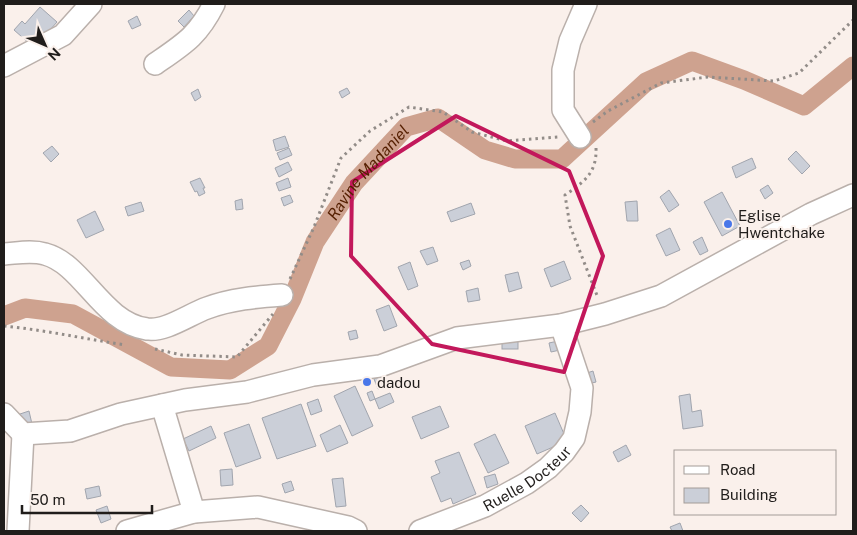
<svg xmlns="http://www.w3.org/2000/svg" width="857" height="535" font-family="'Public Sans',sans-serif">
<rect width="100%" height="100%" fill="#faf0eb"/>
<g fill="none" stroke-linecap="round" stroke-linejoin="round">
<path stroke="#cea28f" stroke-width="19" id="s1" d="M4,316L25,308L73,314L171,367L230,370L268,346L292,299L315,242L354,183L406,127L438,118L485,150L515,159H562L646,82L692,61L744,80L804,106L853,66"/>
</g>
<g fill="#cbcfd8" stroke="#a1a5ae">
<polygon points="40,7 57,22 42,39 38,35 30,44 14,30 22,21 25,24"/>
<polygon points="189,10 194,16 184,27 178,21"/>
<polygon points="137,16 141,25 132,29 128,21"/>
<polygon points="347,88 350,93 342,98 339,92"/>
<polygon points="198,89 201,97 195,101 191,93"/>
<polygon points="285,136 289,147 276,151 273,140"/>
<polygon points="52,146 59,154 51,162 43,153"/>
<polygon points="289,148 292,155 280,160 277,153"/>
<polygon points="796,151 810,166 802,174 788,159"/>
<polygon points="752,158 756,168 736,178 732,167"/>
<polygon points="288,162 292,170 279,177 275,168"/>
<polygon points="200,178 205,188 203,188 205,193 199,196 197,191 195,192 190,182"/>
<polygon points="288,178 291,187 279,191 276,183"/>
<polygon points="768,185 773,193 765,199 760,190"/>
<polygon points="669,190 679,205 669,212 660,197"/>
<polygon points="722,192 740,226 722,236 704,202"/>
<polygon points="290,195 293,202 284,206 281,198"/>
<polygon points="242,199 243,209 236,210 235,201"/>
<polygon points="637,201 638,221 627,221 625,202"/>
<polygon points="141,202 144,211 128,216 125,207"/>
<polygon points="471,203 475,214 451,222 447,212"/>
<polygon points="95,211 104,230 86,238 77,220"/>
<polygon points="670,228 680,250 666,256 656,235"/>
<polygon points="702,237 708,251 700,255 693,242"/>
<polygon points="433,247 438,261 427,265 420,251"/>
<polygon points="469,260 471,266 463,270 460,263"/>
<polygon points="564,261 571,279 551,287 544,269"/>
<polygon points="410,262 418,286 408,290 398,267"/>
<polygon points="518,272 522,288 509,292 505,275"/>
<polygon points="478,288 480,300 468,302 466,291"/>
<polygon points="389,305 397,326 384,331 376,310"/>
<polygon points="356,330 358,338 350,340 348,332"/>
<rect x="502" y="339" width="16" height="10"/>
<polygon points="558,341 560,350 551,352 549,343"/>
<polygon points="593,371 596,382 588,384 584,374"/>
<polygon points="384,374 388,384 378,389 374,379"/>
<polygon points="355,386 373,426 352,436 334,396"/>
<polygon points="372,391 375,399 370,401 367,393"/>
<polygon points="390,393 394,402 379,409 375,399"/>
<polygon points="690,394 692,412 701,410 703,426 683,429 679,396"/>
<polygon points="318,399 322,411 311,415 307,403"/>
<polygon points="301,404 316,446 277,459 262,418"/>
<polygon points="440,406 449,427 421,439 412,417"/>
<polygon points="29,411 32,424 24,427 20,414"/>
<polygon points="555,413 567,441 537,454 525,426"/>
<polygon points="249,424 261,458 236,467 224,433"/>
<polygon points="340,425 348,443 327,452 320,435"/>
<polygon points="211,426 216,438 189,451 183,439"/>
<polygon points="495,434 509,463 488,473 474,444"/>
<polygon points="626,445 631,455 618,462 613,452"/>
<polygon points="459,452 476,494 453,504 451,498 441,502 431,477 440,473 435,461"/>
<polygon points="232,469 233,485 221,486 220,470"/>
<polygon points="495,474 498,484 487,488 484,477"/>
<polygon points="343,478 346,506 336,507 332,479"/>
<polygon points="291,481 294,490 285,493 282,484"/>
<polygon points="99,486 101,496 87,499 85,489"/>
<polygon points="581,505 589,513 581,522 572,513"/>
<polygon points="107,506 111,519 101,523 96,510"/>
<polygon points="680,523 683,531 672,531 670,527"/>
</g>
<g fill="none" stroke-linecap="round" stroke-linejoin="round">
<g stroke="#bab0ab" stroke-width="24">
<g id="street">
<path d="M155,64C184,44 198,36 214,4"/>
<polyline points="4,66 63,35 91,4"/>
<polyline points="580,137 563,110 563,70 570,41 586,4"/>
<path d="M4,254C18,253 32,250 45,254C83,264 102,323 147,329C165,332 190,314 207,308C231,299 256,297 282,295"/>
<polyline points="162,405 194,512"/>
<polyline points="4,414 23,434 70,431 121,414 185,400 247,392 313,375 380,366 457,338 561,325 605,314 661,296 811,214 853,195"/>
<polyline points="18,531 23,434"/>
<polyline points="127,531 194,512 258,507 348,527 356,531"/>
<path id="s2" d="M420,531L485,506L527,483L548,468L564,452L574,438L580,412L582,388L561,325"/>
</g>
</g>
<g stroke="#928c88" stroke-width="3" stroke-dasharray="2.5 4" stroke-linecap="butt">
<polyline points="593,122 608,111 661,83 708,77 774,81 799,73 853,20"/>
<path d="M596,148C597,173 584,182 565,195L570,226L598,298"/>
<polyline points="290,279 314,227 341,158 370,131 409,107 443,112 472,132 507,141 558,137"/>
<path d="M4,326C45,330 85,339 126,345"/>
<polyline points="155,349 182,355 237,357 273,314"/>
</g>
<use href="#street" stroke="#fff" stroke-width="21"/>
</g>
<path fill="none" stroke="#c2185b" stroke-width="4" stroke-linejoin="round" d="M456,116L569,171L603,256L564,372L432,344L351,256L352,182Z"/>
<g fill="#4977e9" stroke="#faf0eb" stroke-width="2">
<circle cx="728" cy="224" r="5"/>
<circle cx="367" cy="382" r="5"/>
</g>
<g text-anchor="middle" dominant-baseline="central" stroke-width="4" stroke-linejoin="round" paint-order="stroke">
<g font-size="15" fill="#201d1b" stroke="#faf0eb" text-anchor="start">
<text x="738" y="215">Eglise<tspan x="738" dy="17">Hwentchake</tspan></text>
<text x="377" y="382">dadou</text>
</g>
<g font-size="15" fill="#201d1b" stroke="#faf0eb">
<text stroke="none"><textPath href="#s2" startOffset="120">Ruelle Docteur</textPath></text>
</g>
<g font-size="16" font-style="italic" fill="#551f01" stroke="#faf0eb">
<text stroke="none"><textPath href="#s1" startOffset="488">Ravine Madaniel</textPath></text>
</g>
</g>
<rect width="857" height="535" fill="none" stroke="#201d1b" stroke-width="10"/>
<rect x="674" y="450" width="162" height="65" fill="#faf0eb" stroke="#a39c98"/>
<rect x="684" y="466" width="25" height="8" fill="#ffffff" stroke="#a39c98"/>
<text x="720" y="475" font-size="15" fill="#201d1b">Road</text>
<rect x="684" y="488" width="25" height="15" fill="#cbcfd8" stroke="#a39c98"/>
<text x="720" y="500" font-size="15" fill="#201d1b">Building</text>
<g transform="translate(45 45) rotate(135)" stroke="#faf0eb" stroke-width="4" paint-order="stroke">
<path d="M0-4L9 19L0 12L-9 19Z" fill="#201d1b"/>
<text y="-8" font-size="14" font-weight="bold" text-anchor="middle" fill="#201d1b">N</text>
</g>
<path d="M22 505v8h130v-8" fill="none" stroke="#201d1b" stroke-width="2.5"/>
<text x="30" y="505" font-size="15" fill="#201d1b" stroke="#faf0eb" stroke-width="4" paint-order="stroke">50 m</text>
</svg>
